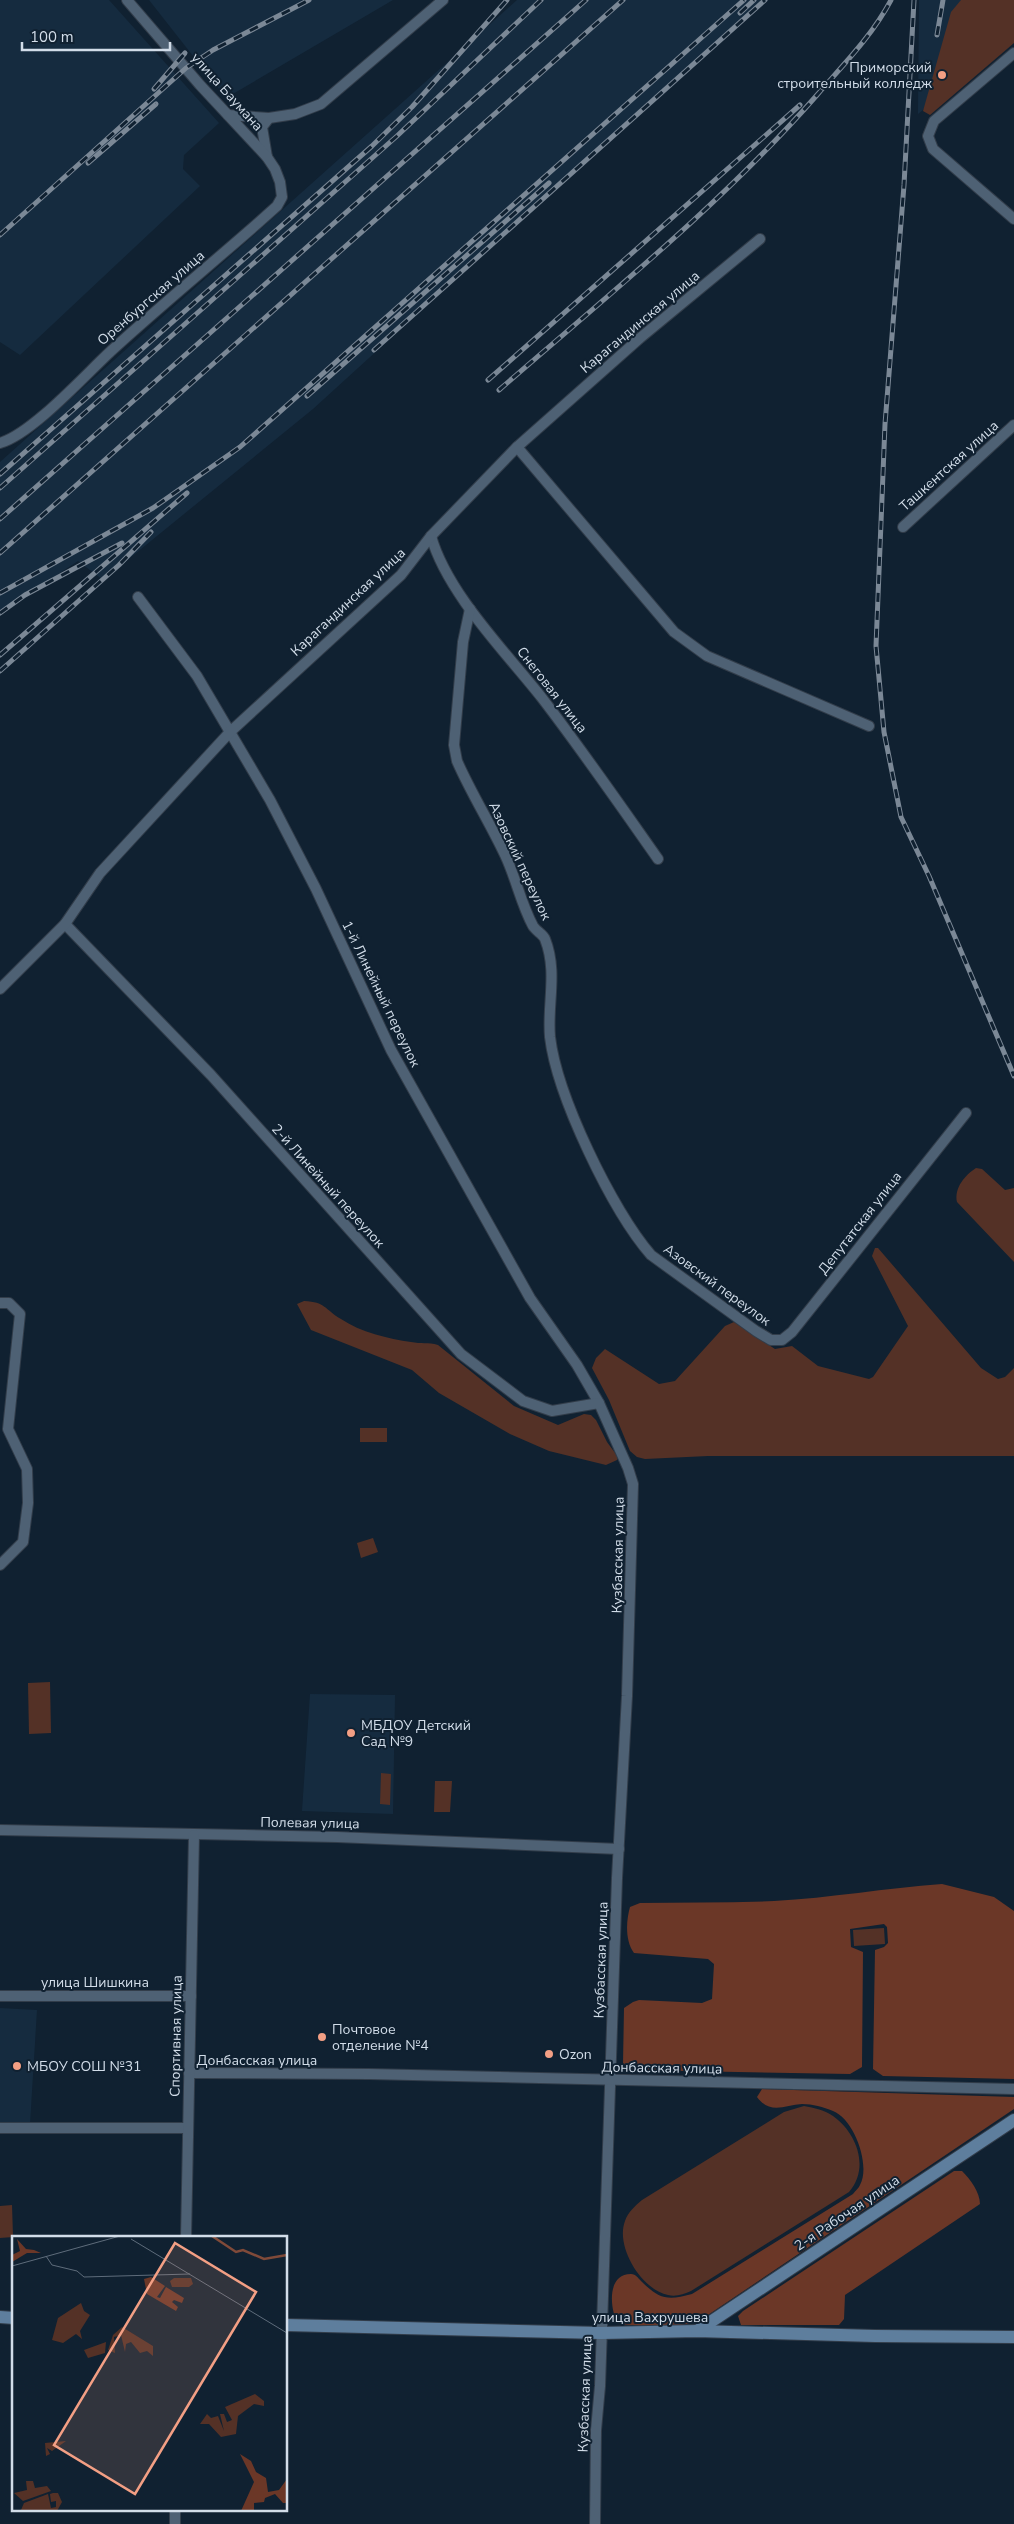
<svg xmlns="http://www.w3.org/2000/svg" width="1014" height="2524" font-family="'Nunito Sans',sans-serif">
<rect width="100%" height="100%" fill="#102131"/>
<g fill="#152b3f">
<polygon points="0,0 109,0 219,123 184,155 183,169 200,186 20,355 0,342"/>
<polygon points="149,0 393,0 226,98"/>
<polygon points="517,0 762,0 313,409 103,580 78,561 0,613 0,462"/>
<polygon points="919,0 1014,0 1014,35 918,114"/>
<polygon points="310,1694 395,1695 393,1814 302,1811"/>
<polygon points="0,2008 37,2010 30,2124 0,2123"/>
</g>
<g fill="#543126">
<polygon points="961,0 1014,0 1014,43 930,115 923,111 951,12"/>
<path d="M976,1168L982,1169L1005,1190L1014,1188V1262L957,1202C954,1188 965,1175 976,1168Z"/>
<polygon points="875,1248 878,1248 981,1368 998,1379 1005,1377 1014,1368 1014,1456 708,1456 645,1459 637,1457 630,1451 609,1400 592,1368 596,1358 605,1349 659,1384 675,1381 725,1326 734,1322 775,1349 792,1346 818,1366 869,1379 873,1377 908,1326 872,1256"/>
<path d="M304,1301C326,1302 324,1309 341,1319C360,1332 389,1339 411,1342C421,1344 428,1342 438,1345L514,1406L558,1425L584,1414L591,1415L596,1420L607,1442L618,1457L617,1460L606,1465L549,1451L510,1434L439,1393L412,1370L311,1330L297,1304Z"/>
<rect x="360" y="1428" width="27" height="14"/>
<polygon points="373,1538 378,1552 361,1558 357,1543"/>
<polygon points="50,1682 51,1733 29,1734 28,1683"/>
<polygon points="381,1773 391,1774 390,1805 380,1804"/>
<polygon points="435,1781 452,1781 450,1812 434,1812"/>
<polygon points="884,1928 885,1944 854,1946 853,1930"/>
<path d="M804,2106C814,2108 825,2110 833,2116C857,2133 870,2168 849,2192L691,2291C684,2294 676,2297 668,2295C642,2290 615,2247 625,2221C628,2212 635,2206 642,2200L784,2112Z"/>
<polygon points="12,2205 13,2237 0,2238 0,2206"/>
</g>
<g fill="#6b3727">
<path d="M942,1884L994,1897L1014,1911V2079L883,2076L873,2069L875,1950L884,1947L888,1943L887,1927L884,1924L850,1929L851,1947L863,1952L862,2067L850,2074L632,2070L623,2064L624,2008L633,2002L639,2000L702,2003L712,1999L714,1964L708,1959L634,1953C625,1941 626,1921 630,1907L640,1903C684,1902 729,1903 774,1901C830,1898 886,1888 942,1884Z"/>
<path d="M762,2089L1014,2097V2109L699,2321C672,2329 646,2326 618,2324C610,2310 606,2274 631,2274C636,2274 638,2278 641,2281C659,2299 667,2301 692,2294L853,2194C855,2191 859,2188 860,2185C871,2165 854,2119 833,2111C823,2107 813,2104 802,2104C785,2105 770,2115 757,2097Z"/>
<path d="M954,2171H962C970,2179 980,2192 980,2204L845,2295L844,2319L839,2325H741L738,2316L743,2311Z"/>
</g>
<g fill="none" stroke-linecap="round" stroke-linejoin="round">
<g stroke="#323d4a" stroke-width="12">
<g id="street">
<polyline points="1014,53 934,121 928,136 933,149 1014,219"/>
<polyline points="228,115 269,118"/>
<polyline points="267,157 262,127 269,118 295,114 321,104 443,0"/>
<path d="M0,443C32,434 85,375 111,351C159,307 209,266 258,223L277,206L282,197L280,182L275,169L267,157L200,85L127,0"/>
<polyline points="517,447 674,632 707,656 869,726"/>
<polyline points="903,527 1014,425"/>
<path d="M431,536C447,593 505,651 542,698C582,750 620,805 658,859"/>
<polyline points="138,597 197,676 270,800 316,889 391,1050 530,1298 577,1365 599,1403 628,1468 633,1484 627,1696 617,1878 600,2386 596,2430 595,2524"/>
<path d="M470,609L463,642L454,745L457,761C471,793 490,823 505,855C516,878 521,904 533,926C536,931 543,934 545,939C558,972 547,1004 550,1037C557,1096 612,1210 651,1255L756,1331L771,1340H782L792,1332L966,1113"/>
<polyline points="65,924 211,1075 461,1354 523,1401 552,1411 599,1403"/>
<polyline points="0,989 65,924 100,873 230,732 401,575 431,536 517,447 640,338 760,239"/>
<polyline points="0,1303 9,1303 20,1314 8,1429 27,1469 28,1503 23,1542 0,1565"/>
<polyline points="0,1830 337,1837 619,1849"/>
<polyline points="0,1996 191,1996"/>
<polyline points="189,2073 369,2074 1014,2089"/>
<polyline points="0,2128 188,2128"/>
<polyline points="186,2238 194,1835"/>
<polyline points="175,2524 175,2510"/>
</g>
</g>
<g stroke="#323d4a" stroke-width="14">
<g id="secondary">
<polyline points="0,2317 14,2318"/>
<polyline points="286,2325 601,2333 697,2331 875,2336 1014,2337"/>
<polyline points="697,2331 1014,2120"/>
</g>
</g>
<use href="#street" stroke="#4e6174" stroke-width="10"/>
<use href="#secondary" stroke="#5e7e9d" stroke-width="12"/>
<g stroke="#7b8896" stroke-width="5">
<g id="rail">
<polyline points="914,0 904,185 885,424 876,646 884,732 901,817 929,876 1014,1076"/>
<polyline points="740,13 754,0"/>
<polyline points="937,35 943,0"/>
<polyline points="154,89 185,53"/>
<polyline points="88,163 156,104"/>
<polyline points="0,235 186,68 213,50 309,0"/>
<polyline points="374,350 765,0"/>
<polyline points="488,380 800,105"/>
<path d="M499,390C608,295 722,204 817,95C843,65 872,36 891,0"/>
<polyline points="307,396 549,183"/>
<polyline points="0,474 372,146 412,107 507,0"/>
<polyline points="0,488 397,136 541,0"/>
<polyline points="0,519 586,0"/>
<polyline points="0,553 623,0"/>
<polyline points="0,593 153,508 240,447 744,0"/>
<polyline points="0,613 25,595 122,543"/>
<polyline points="0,655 187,493"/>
<polyline points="0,671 119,565 151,532"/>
</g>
</g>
<use href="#rail" stroke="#102131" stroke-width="3" stroke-dasharray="9" stroke-linecap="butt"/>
</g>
<g fill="#f39f84" stroke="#102131" stroke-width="2">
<circle cx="942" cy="75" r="5"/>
<circle cx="351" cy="1733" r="5"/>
<circle cx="322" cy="2037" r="5"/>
<circle cx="549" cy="2054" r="5"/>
<circle cx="17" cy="2066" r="5"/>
</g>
<g text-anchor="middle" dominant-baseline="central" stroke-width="4" stroke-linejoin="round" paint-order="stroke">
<g font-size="14" fill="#d2dde9" stroke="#102131" text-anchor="start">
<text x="932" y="67" text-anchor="end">Приморский<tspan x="932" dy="16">строительный колледж</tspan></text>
<text x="361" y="1725">МБДОУ Детский<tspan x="361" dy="16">Сад №9</tspan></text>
<text x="332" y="2029">Почтовое<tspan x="332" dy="16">отделение №4</tspan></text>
<text x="559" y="2054">Ozon</text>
<text x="27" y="2066">МБОУ СОШ №31</text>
</g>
<g font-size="14" fill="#d2dde9" stroke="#102131">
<text transform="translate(227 92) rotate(48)">улица Баумана</text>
<text transform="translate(151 298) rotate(-41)">Оренбургская улица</text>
<text transform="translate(640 322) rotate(-40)">Карагандинская улица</text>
<text transform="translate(949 466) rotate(-42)">Ташкентская улица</text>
<text transform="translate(348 602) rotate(-43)">Карагандинская улица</text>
<text transform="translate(552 690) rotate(52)">Снеговая улица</text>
<text transform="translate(520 861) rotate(65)">Азовский переулок</text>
<text transform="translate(381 994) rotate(64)">1-й Линейный переулок</text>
<text transform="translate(328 1186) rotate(48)">2-й Линейный переулок</text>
<text transform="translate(860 1223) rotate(-52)">Депутатская улица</text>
<text transform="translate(717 1285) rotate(36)">Азовский переулок</text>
<text transform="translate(618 1555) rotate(-89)">Кузбасская улица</text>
<text transform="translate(310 1823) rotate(1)">Полевая улица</text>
<text transform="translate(601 1960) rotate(-88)">Кузбасская улица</text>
<text x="95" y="1982">улица Шишкина</text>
<text transform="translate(176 2036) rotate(-89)">Спортивная улица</text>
<text x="257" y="2060">Донбасская улица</text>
<text transform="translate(662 2068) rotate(1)">Донбасская улица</text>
<text transform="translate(847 2213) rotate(-34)">2-я Рабочая улица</text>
<text x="650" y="2317">улица Вахрушева</text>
<text transform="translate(585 2394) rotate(-88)">Кузбасская улица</text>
</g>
</g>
<g transform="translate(12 2236)">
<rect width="275" height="275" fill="#102131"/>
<path d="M162,42H179L181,48L177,51H160L158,45ZM69,67L72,75L78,79L68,95L70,103L64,98L51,107L40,104L46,82ZM110,91L141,110V120L135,115L128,117L119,106L114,108L113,116L109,99L102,101L103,117L96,114L101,99ZM94,106L93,117L76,122L72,114ZM243,158L252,165V170L242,168L226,180L224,198L209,201L197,188H188L195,178L199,182L206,180L212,195L208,178H212L215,186L220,184L213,171ZM54,205L40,215L35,212L38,218L34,220L33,207ZM14,245H21L23,252L35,250L39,255L11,265L2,257L15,254ZM41,257H46L50,266L45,275L9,274L12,267L36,258L39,272L44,271V265L39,266L38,258Z" fill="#543126"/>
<path d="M5,3L14,13L22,14L29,17H15L0,26V19L8,15ZM139,41L153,50L145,61L148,62L154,51L172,62L170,67L162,64L160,66L166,71L164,75L135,58L132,43ZM228,218L239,225L244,236L254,242L256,256L267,254L275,243V267H271L263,258L253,262L252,266L242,267V275H229L242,246Z" fill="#6b3727"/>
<path fill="none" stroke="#804a39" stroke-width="2.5" d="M200,0L224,16L231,14L252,23L275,19"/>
<path fill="none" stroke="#5e6c7b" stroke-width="1" d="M119,3L275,97M34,20L40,29L65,35L72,41L178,38M0,30L108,0"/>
<path fill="#f39f84" fill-opacity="0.15" stroke="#f39f84" stroke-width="2.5" d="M163,7L244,56L123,258L42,209Z"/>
<rect width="275" height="275" fill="none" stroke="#d2dde9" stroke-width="2.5"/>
</g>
<path d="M22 42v8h148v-8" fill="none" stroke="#d2dde9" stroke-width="2.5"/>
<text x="30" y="42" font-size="15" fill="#d2dde9" stroke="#102131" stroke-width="4" paint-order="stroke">100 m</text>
</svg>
